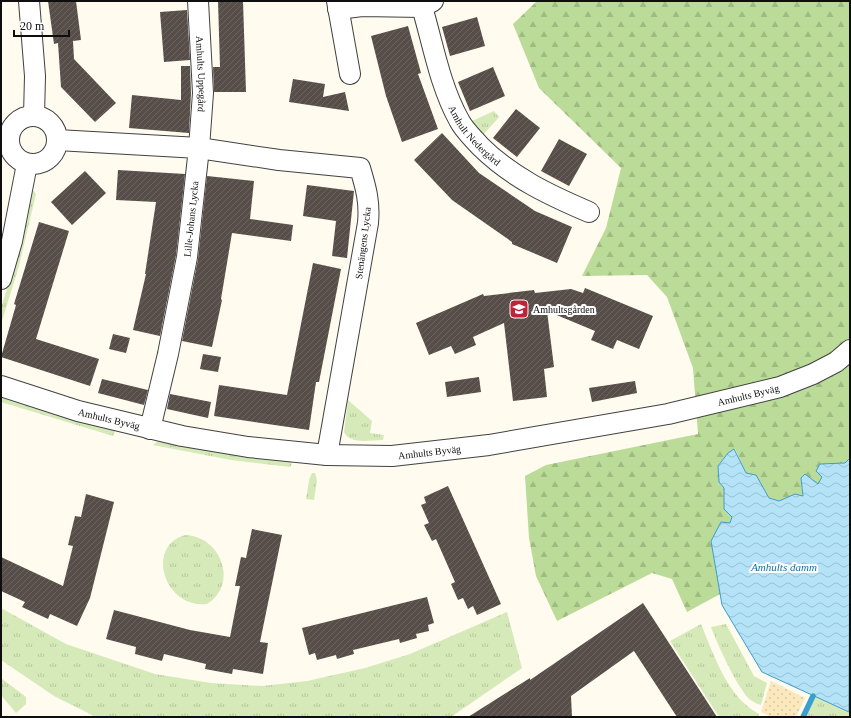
<svg xmlns="http://www.w3.org/2000/svg" width="851" height="718" font-family="Georgia,serif">
<defs>
<pattern id="grass-tufts" width="24" height="20" patternUnits="userSpaceOnUse"><rect width="24" height="20" fill="#d6eab9"/><path d="M3 7l-1-3M5 7V3M7 7l1-3M15 17l-1-3M17 17v-4M19 17l1-3" fill="none" stroke="#b6c89e"/></pattern>
<pattern id="forest-firs" width="22" height="20" patternUnits="userSpaceOnUse"><rect width="22" height="20" fill="#bbdb98"/><path d="M5 1l3.5 6h-7zM16 11l3.5 6h-7z" fill="#a0bb82"/></pattern>
<pattern id="sand-dots" width="8" height="8" patternUnits="userSpaceOnUse"><rect width="8" height="8" fill="#fbe8bc"/><path d="M2 2h.1M6 6h.1" fill="none" stroke="#d6c6a0" stroke-width="1.8" stroke-linecap="round"/></pattern>
<pattern id="water-waves" width="16" height="10" patternUnits="userSpaceOnUse"><rect width="16" height="10" fill="#b4e2f6"/><path d="M0 5q4-4 8 0t8 0" fill="none" stroke="#9ac1d2"/></pattern>
<pattern id="building-hatch" width="6" height="6" patternUnits="userSpaceOnUse"><rect width="6" height="6" fill="#574e4a"/><path d="M-1 1l2-2M0 6l6-6M5 7l2-2" fill="none" stroke="#6a6360"/></pattern>
</defs>
<rect width="100%" height="100%" fill="#fffbef"/>
<g fill="url(#grass-tufts)">
<polygon points="494,111 499,117 483,135 472,124 472,121"/>
<polygon points="33,190 36,194 19,266 1,324 1,308 11,276"/>
<polygon points="1,396 76,420 115,431 113,436 1,402"/>
<path d="M348,400L372,421L370,433L384,435L383,440C370,440 350,445 344,432Z"/>
<polygon points="158,441 289,460 292,464 290,467 231,460 153,445"/>
<polygon points="312,473 315,473 317,480 314,500 306,499 309,480"/>
<path d="M185,535C221,536 239,584 207,604C164,609 145,546 185,535Z"/>
<polygon points="1,608 66,644 155,674 211,683 262,686 307,681 365,668 410,654 507,612 522,668 451,717 96,717 54,696 1,660"/>
<path d="M701,624C714,655 727,697 759,714L758,717H719L670,641Z"/>
<path d="M726,624L754,676L767,683L761,705C758,704 755,703 752,701C739,693 717,643 711,627Z"/>
<polygon points="1,678 26,697 26,704 16,713 1,695"/>
<polygon points="815,696 850,712 850,717 805,717"/>
</g>
<polygon fill="url(#forest-firs)" points="537,1 850,1 850,458 845,463 820,465 822,477 818,485 805,474 801,478 803,496 795,494 779,501 769,498 756,475 746,473 735,449 728,453 718,466 719,482 724,488 724,509 732,517 730,523 711,541 722,593 687,612 672,579 652,573 557,621 536,576 529,538 525,476 546,465 698,434 693,368 667,297 647,275 582,276 606,228 621,168 539,88 513,24"/>
<polygon fill="url(#sand-dots)" points="771,681 805,698 796,717 771,717 761,712"/>
<polygon fill="url(#water-waves)" stroke="#3a9ece" points="734,449 746,473 756,475 769,498 779,501 795,494 803,496 801,478 805,474 818,484 822,477 816,471 820,464 845,463 850,458 849,712 762,672 722,605 711,541 721,522 730,523 732,517 724,509 724,488 719,482 718,466 728,453"/>
<g fill="none" stroke-linecap="round" stroke-linejoin="round">
<polyline stroke="#3a9ece" stroke-width="5.5" points="803,717 813,696"/>
</g>
<g fill="url(#building-hatch)">
<polygon points="48,1 76,1 81,40 73,41 74,59 116,103 95,122 61,87 58,43 54,44"/>
<polygon points="218,1 243,1 246,92 214,92 213,67 220,67"/>
<polygon points="187,10 190,60 164,62 160,12"/>
<polygon points="477,17 485,46 450,56 442,27"/>
<polygon points="408,26 421,73 418,74 438,129 402,142 386,96 371,36"/>
<polygon points="181,66 190,66 191,93 189,133 129,128 132,95 181,100"/>
<polygon points="493,67 505,96 470,111 458,82"/>
<polygon points="293,79 325,84 323,97 345,92 349,111 289,102"/>
<polygon points="516,109 540,128 517,157 493,138"/>
<polygon points="442,133 479,173 535,211 572,227 557,263 512,244 512,242 452,200 414,160"/>
<polygon points="559,139 587,154 569,186 541,171"/>
<polygon points="118,170 185,174 176,255 160,336 133,330 146,274 145,274 156,202 116,200"/>
<polygon points="85,171 106,193 72,225 51,202"/>
<polygon points="207,176 254,181 250,219 293,225 291,241 232,233 221,299 222,300 212,347 182,341 198,259"/>
<polygon points="307,185 354,191 347,258 332,256 336,221 303,216"/>
<polygon points="39,222 69,231 36,339 99,359 90,386 1,357 16,305 14,304"/>
<polygon points="313,263 341,269 319,382 316,382 309,430 214,416 219,385 287,395"/>
<polygon points="585,288 653,316 639,349 617,340 613,349 591,340 595,331 547,311 554,367 544,369 547,397 513,401 504,323 473,337 476,345 455,354 451,346 429,355 416,323 483,294 484,296 534,290 535,293 571,289 583,293"/>
<polygon points="113,334 130,338 126,353 109,349"/>
<polygon points="203,354 221,357 218,372 200,369"/>
<polygon points="479,377 481,392 447,397 445,382"/>
<polygon points="102,379 148,390 144,405 98,393"/>
<polygon points="635,381 637,393 592,402 589,388"/>
<polygon points="170,394 211,402 208,418 167,409"/>
<polygon points="448,486 501,604 477,615 473,606 468,609 463,598 458,600 451,584 455,582 436,539 432,541 424,525 429,523 421,505 426,503 424,497"/>
<polygon points="86,494 114,502 90,598 77,626 50,614 48,619 22,607 25,602 1,591 1,557 63,586 73,546 68,545 75,516 81,517"/>
<polygon points="252,529 282,535 260,642 268,643 263,674 233,669 232,674 205,669 206,664 164,654 162,661 135,654 136,647 106,639 114,610 190,630 230,637 240,586 235,586 241,557 246,558"/>
<polygon points="427,597 434,623 428,625 429,631 416,634 417,638 400,643 399,639 353,650 354,654 337,659 336,655 317,660 315,653 309,655 302,628"/>
<polygon points="643,603 717,717 677,717 634,651 571,696 572,717 468,717 530,678 530,680"/>
</g>
<g fill="none" stroke-linecap="round" stroke-linejoin="round">
<g stroke="#414141" stroke-width="22">
<g id="street">
<polyline points="29,1 35,76 34,116"/>
<path id="s1" d="M198,1L203,93L199,148L279,160L360,168C366,188 370,202 368,223L327,455"/>
<polyline points="337,1 350,74"/>
<path id="s2" d="M422,7C433,44 440,86 459,120C464,130 473,138 480,146C511,177 549,195 589,212"/>
<polyline points="338,9 362,6 422,7 433,1"/>
<circle cx="33" cy="140" r="24"/>
<polyline points="57,140 199,148 187,257 168,354 150,429"/>
<polyline points="1,279 12,241 27,164"/>
<path id="s3" d="M1,386L78,411L182,436L248,447L327,455L392,456L489,445L668,414L780,387L813,374L836,362L850,350"/>
</g>
</g>
<use href="#street" stroke="#fff" stroke-width="20"/>
</g>
<defs>
<g id="school-square" transform="scale(1)"><rect x="-9" y="-9" width="18" height="18" rx="4" fill="#bf2538" stroke="#fff"/><path d="M0-5L7-2L0 1L-7-2ZM-4 1L0 2.5L4 1V4Q0 6-4 4Z" fill="#fff"/></g>
</defs>
<g fill-rule="evenodd">
<use href="#school-square" x="519" y="309"/>
</g>
<g text-anchor="middle" dominant-baseline="central" stroke-width="4" stroke-linejoin="round" paint-order="stroke">
<g font-size="10" fill="#0e0e0e" stroke="#fff">
<text stroke="none"><textPath href="#s1" startOffset="73">Amhults Uppegård</textPath></text>
<text stroke="none"><textPath href="#s2" startOffset="141">Amhult Nedergård</textPath></text>
<text transform="translate(191 219) rotate(-84)">Lille-Johans Lycka</text>
<text transform="translate(363 243) rotate(-83)">Stenängens Lycka</text>
<text stroke="none"><textPath href="#s3" startOffset="761">Amhults Byväg</textPath></text>
<text stroke="none"><textPath href="#s3" startOffset="113">Amhults Byväg</textPath></text>
<text stroke="none"><textPath href="#s3" startOffset="437">Amhults Byväg</textPath></text>
</g>
<g font-size="10" fill="#0e0e0e" stroke="#fff" text-anchor="start">
<text x="533" y="309">Amhultsgården</text>
</g>
<g font-size="11" font-style="italic" fill="#166fa1" stroke="#fff">
<text x="784" y="567">Amhults damm</text>
</g>
</g>
<rect width="851" height="718" fill="none" stroke="#0e0e0e" stroke-width="4"/>
<path d="M14 30v6h55v-6" fill="none" stroke="#0e0e0e" stroke-width="2"/>
<text x="20" y="30" font-size="12" fill="#0e0e0e" stroke="#ffffff" stroke-width="3" paint-order="stroke">20 m</text>
</svg>
